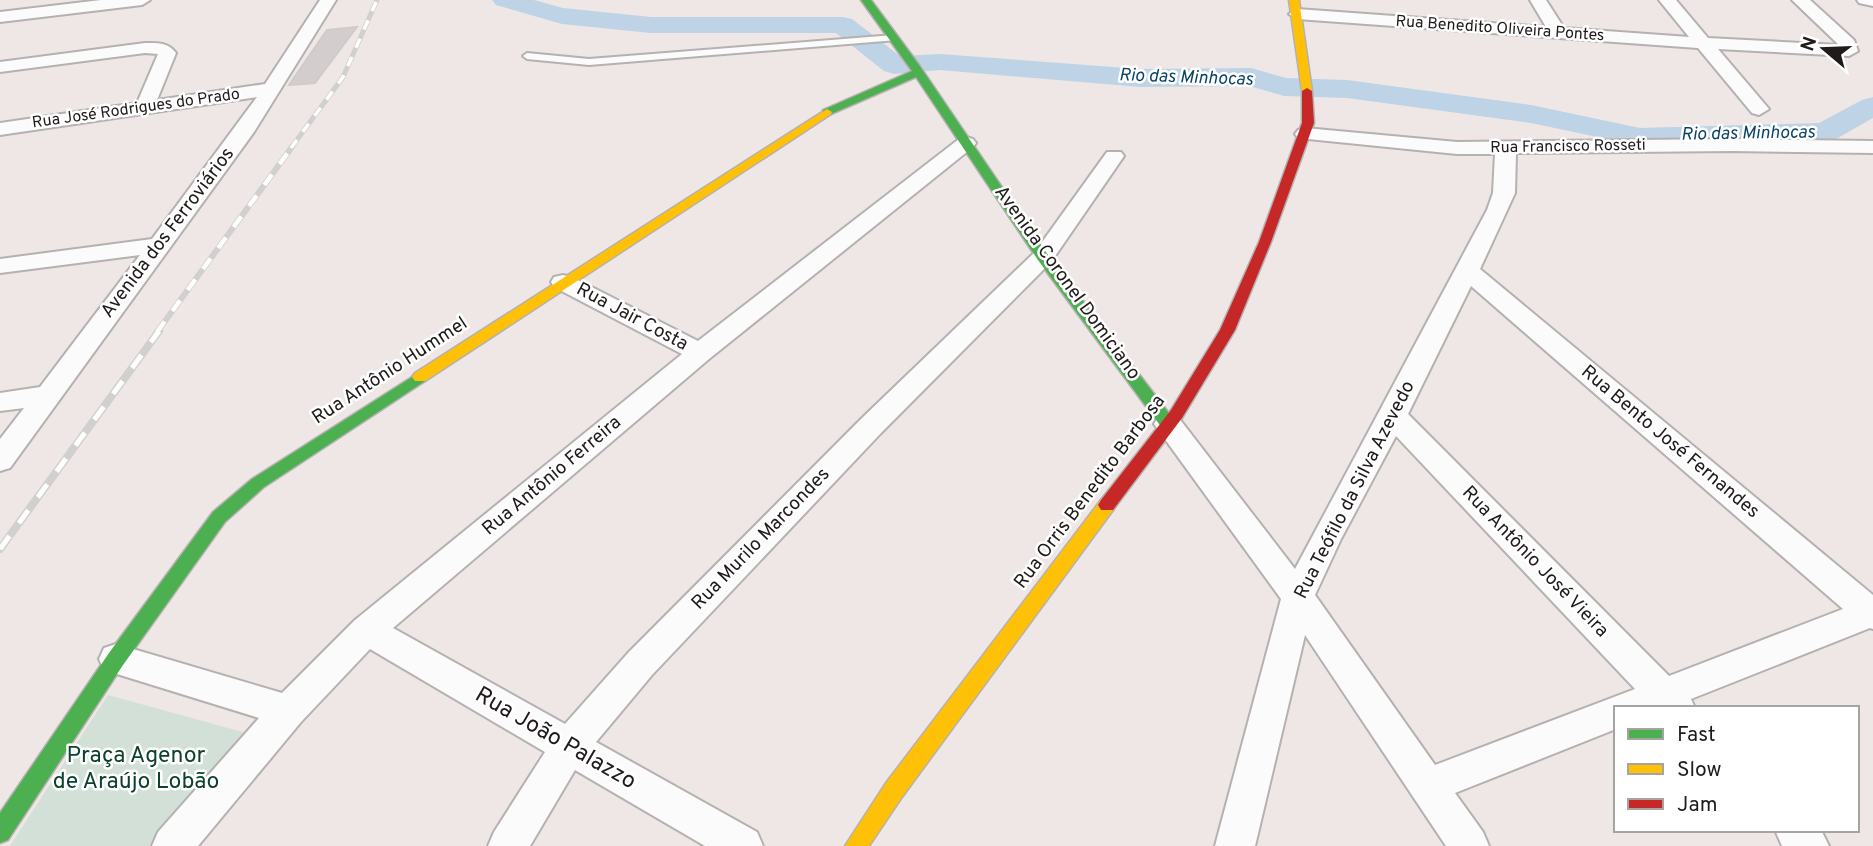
<svg xmlns="http://www.w3.org/2000/svg" width="1873" height="846" font-family="Overpass,sans-serif">
<rect width="100%" height="100%" fill="#eee7e6"/>
<polygon fill="#d3e0d7" points="108,695 250,734 153,846 10,846"/>
<g fill="none" stroke-linecap="round" stroke-linejoin="round">
<polygon fill="#bed3e6" fill-rule="evenodd" points="492,0 534,0 563,8 651,17 843,17 852,19 900,56 940,54 1140,69 1251,68 1286,78 1347,80 1531,105 1640,128 1819,123 1862,100 1873,97 1873,118 1836,139 1825,141 1640,146 1531,123 1347,98 1284,96 1249,86 1140,87 940,70 894,74 884,71 836,33 651,33 562,24 496,5"/>
</g>
<polygon fill="#d3cecd" stroke="#d0cbc9" stroke-width="2" points="357,27 315,83 289,85 327,30"/>
<g fill="none" stroke-linecap="round" stroke-linejoin="round">
<g stroke="#b5b1b0" stroke-width="4">
<polygon id="lane" points="894,35 898,38 897,40 589,65 527,59 523,56 527,53 589,59"/>
</g>
<g stroke="#b5b1b0" stroke-width="4">
<g id="street">
<polygon points="101,0 150,0 142,5 0,22 0,12"/>
<path d="M320,0H336L254,132L10,468L0,471V439L24,408L0,411V393L40,387L140,255L0,273V259L152,239L257,97L0,135V123L137,103L158,54L145,53L0,72V62L145,43C157,43 168,42 176,53L157,100L265,84Z"/>
<polygon points="1530,0 1546,0 1564,28 1689,37 1659,0 1676,0 1708,38 1839,45 1792,0 1810,0 1854,40 1858,51 1849,56 1718,49 1769,109 1759,115 1752,113 1698,48 1297,19 1289,14 1297,9 1546,27"/>
<polygon points="1857,0 1873,0 1873,6 1859,3"/>
<path d="M1305,128L1457,142L1732,139L1873,141V153L1732,151L1516,153L1515,193L1480,269L1873,595V629L1870,628L1691,699L1695,708H1616V729L1455,793L1483,832L1489,846H1446L1305,635L1255,846H1215L1281,599L1154,424L1158,417L1168,414L1178,417L1295,569L1487,210L1493,193L1495,154H1457L1298,138L1295,134L1298,130ZM1471,286L1843,609L1669,676L1408,414ZM1396,436L1635,689L1435,765L1315,595L1341,539Z"/>
<polygon points="966,137 973,139 976,143 973,147 709,359 393,628 565,724 628,653 861,419 1035,252 1107,152 1121,152 1124,156 1051,262 881,433 652,675 596,742 757,832 763,846 705,846 575,770 530,846 488,846 494,832 545,752 370,649 301,722 198,846 152,846 158,832 259,718 104,670 99,659 104,648 116,644 282,693 355,620 682,354 554,287 551,282 554,277 563,275 572,277 698,341 959,139"/>
<polygon points="1775,830 1821,830 1829,846 1782,846"/>
</g>
</g>
<g stroke="#b5b1b0" stroke-width="3">
<g id="fast">
<polygon points="861,0 871,0 919,65 1048,255 1174,420 1176,424 1174,428 1162,428 1038,260 916,77 831,114 823,114 823,110 912,71"/>
<polygon points="420,372 428,377 425,381 264,487 225,522 123,665 8,840 0,843 0,813 109,653 213,512 252,479"/>
</g>
</g>
<g stroke="#b5b1b0" stroke-width="3">
<g id="slow">
<polygon points="1289,0 1299,0 1312,91 1307,94 1302,91"/>
<polygon points="827,109 832,112 831,114 425,381 415,381 412,377 415,373"/>
<polygon points="1107,499 1113,500 1116,505 1113,510 902,797 869,846 845,846 886,783 1101,500"/>
</g>
</g>
<g stroke="#b5b1b0" stroke-width="3">
<polygon id="jam" points="1307,88 1312,91 1314,123 1271,242 1235,330 1182,418 1113,510 1101,510 1098,505 1101,500 1171,410 1220,330 1259,242 1302,123 1302,91"/>
</g>
<use href="#lane" fill="#fcfbfb" fill-rule="evenodd"/>
<use href="#street" fill="#fcfbfb" fill-rule="evenodd"/>
<use href="#fast" fill="#4caf50" fill-rule="evenodd"/>
<use href="#slow" fill="#ffc107" fill-rule="evenodd"/>
<use href="#jam" fill="#c62828" fill-rule="evenodd"/>
<g stroke="#d2d0cf" stroke-width="5">
<polyline id="rail-far2" points="291,148 343,77 377,0"/>
</g>
<g stroke="#d2d0cf" stroke-width="6">
<polyline id="rail-far1" points="157,332 292,147"/>
</g>
<g stroke="#d2d0cf" stroke-width="8">
<polyline id="rail" points="0,549 159,331"/>
</g>
<use href="#rail-far2" stroke="#fff" stroke-width="3.5" stroke-dasharray="10" stroke-linecap="butt"/>
<use href="#rail-far1" stroke="#fff" stroke-width="4.5" stroke-dasharray="13" stroke-linecap="butt"/>
<use href="#rail" stroke="#fff" stroke-width="5" stroke-dasharray="16" stroke-linecap="butt"/>
</g>
<g text-anchor="middle" dominant-baseline="central" stroke-width="5" stroke-linejoin="round" paint-order="stroke">
<g font-size="16" fill="#1f1b1a" stroke="#fff">
<text transform="translate(1500 29) rotate(4)">Rua Benedito Oliveira Pontes</text>
<text transform="translate(136 109) rotate(-8)">Rua José Rodrigues do Prado</text>
<text transform="translate(1568 147) rotate(-1)">Rua Francisco Rosseti</text>
</g>
<g font-size="18" font-style="italic" fill="#094368" stroke="#fff">
<text transform="translate(1186 78) rotate(2)">Rio das Minhocas</text>
<text transform="translate(1748 134) rotate(-1)">Rio das Minhocas</text>
</g>
<g font-size="19" fill="#1f1b1a" stroke="#fff">
<text transform="translate(168 233) rotate(-53)">Avenida dos Ferroviários</text>
<text transform="translate(1067 283) rotate(54)">Avenida Coronel Domiciano</text>
<text transform="translate(632 317) rotate(28)">Rua Jair Costa</text>
<text transform="translate(390 371) rotate(-33)">Rua Antônio Hummel</text>
<text transform="translate(1670 442) rotate(40)">Rua Bento José Fernandes</text>
<text transform="translate(552 476) rotate(-40)">Rua Antônio Ferreira</text>
<text transform="translate(1355 490) rotate(-63)">Rua Teófilo da Silva Azevedo</text>
<text transform="translate(1090 492) rotate(-53)">Rua Orris Benedito Barbosa</text>
<text transform="translate(761 539) rotate(-46)">Rua Murilo Marcondes</text>
<text transform="translate(1535 562) rotate(46)">Rua Antônio José Vieira</text>
</g>
<g font-size="23" fill="#1f1b1a" stroke="#fff">
<text transform="translate(555 739) rotate(30)">Rua João Palazzo</text>
</g>
<g font-size="23" fill="#0b412d" stroke="#fff">
<text x="136" y="756">Praça Agenor<tspan x="136" dy="26">de Araújo Lobão</tspan></text>
</g>
</g>
<rect x="1614" y="706" width="245" height="126" fill="#ffffff" stroke="#a5a4a3" stroke-width="2"/>
<rect x="1628" y="729" width="35" height="10" fill="#4caf50" stroke="#a5a4a3" stroke-width="2"/>
<text x="1677" y="741" font-size="21" fill="#1f1b1a">Fast</text>
<rect x="1628" y="764" width="35" height="10" fill="#ffc107" stroke="#a5a4a3" stroke-width="2"/>
<text x="1677" y="776" font-size="21" fill="#1f1b1a">Slow</text>
<rect x="1628" y="799" width="35" height="10" fill="#c62828" stroke="#a5a4a3" stroke-width="2"/>
<text x="1677" y="811" font-size="21" fill="#1f1b1a">Jam</text>
<g transform="translate(1824 49) rotate(289)" stroke="#ffffff" stroke-width="5" paint-order="stroke">
<path d="M0-5L12 26L0 18L-12 26Z" fill="#1f1b1a"/>
<text y="-10" font-size="19" font-weight="bold" text-anchor="middle" fill="#1f1b1a">N</text>
</g>
</svg>
